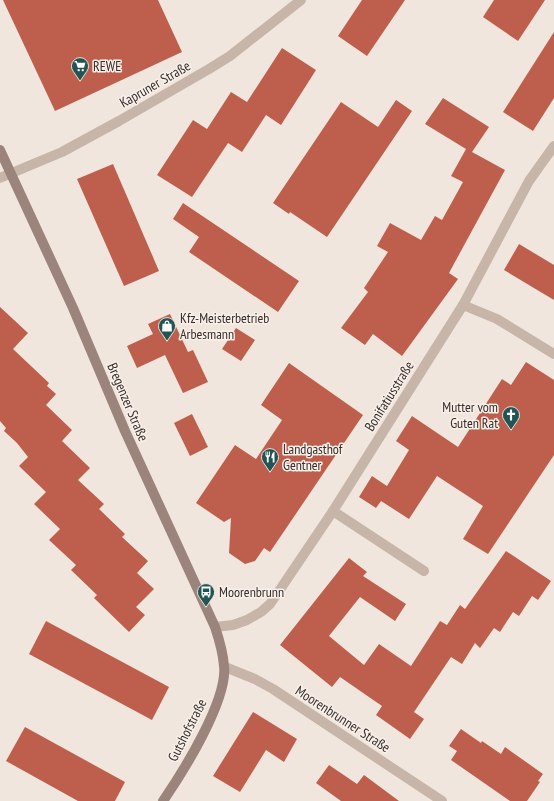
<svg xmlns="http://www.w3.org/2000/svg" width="554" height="801" font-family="'PT Sans Narrow',sans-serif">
<rect width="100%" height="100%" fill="#f1e6dd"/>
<g fill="#be5f4d">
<polygon points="3,0 158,0 182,52 55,111"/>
<polygon points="362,0 405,0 367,56 338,36"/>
<polygon points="494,0 545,0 518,41 483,17"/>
<polygon points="554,32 554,98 533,131 503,112"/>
<polygon points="282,48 316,70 281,125 266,115 242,152 228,143 192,197 157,175 193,120 207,129 231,92 247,102"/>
<polygon points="443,98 489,127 472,152 505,170 449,273 458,279 402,356 373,334 365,345 341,328 368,292 364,288 388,252 377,246 390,223 421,240 435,216 442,220 463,182 451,176 466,149 425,124"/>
<polygon points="396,100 412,111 327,237 290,212 289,214 273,203 341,102 378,127"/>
<polygon points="113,164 159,271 124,286 77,179"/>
<polygon points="183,203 299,281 278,312 189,252 199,237 173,219"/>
<polygon points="519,244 554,265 554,300 504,270"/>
<polygon points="0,307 28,333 13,349 49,383 47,386 56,394 46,405 72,430 62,441 90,468 78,480 104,504 99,509 125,534 122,537 148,561 137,573 154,589 136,607 145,615 129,632 94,598 97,595 71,570 76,565 49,540 60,529 34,504 46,492 19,466 28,457 17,443 4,431 6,428 0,421"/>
<polygon points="170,314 188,352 193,350 208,382 183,393 165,355 137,368 127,346 153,334 148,324"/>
<polygon points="236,328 255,340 241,361 222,349"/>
<polygon points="526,362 554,380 554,455 488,554 463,539 483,506 437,476 409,519 381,501 376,508 359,497 372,476 387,486 409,450 396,441 412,416 458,447 502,379 511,385"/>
<polygon points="289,363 363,415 270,552 264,548 255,561 245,564 229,553 231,518 224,522 196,503 235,445 256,459 282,420 261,405"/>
<polygon points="192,414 208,447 190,456 174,423"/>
<polygon points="506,551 551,581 538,600 532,596 519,616 513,612 500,632 494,628 480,648 475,643 462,664 451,657 414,712 424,719 410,739 376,715 382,706 340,677 332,687 280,645 349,558 367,572 363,576 406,604 395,621 360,597 329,636 364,665 379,644 411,666 440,621 447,625 460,605 465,609"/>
<polygon points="46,621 169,687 152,720 29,654"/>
<polygon points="253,712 297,739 284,762 266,750 240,792 213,776"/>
<polygon points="25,727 125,782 115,801 78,801 6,761"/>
<polygon points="461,729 481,743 482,741 501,754 505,747 543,774 538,781 540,782 527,801 510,801 451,760 457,751 449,746"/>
<polygon points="329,765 357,784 364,775 399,801 341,801 316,783"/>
</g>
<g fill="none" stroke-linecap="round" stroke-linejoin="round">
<polyline stroke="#c8b5a9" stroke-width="10" points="333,511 424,571"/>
<g stroke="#c8b5a9" stroke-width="10">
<polyline points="0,178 62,152 119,121 209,69 230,56 301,0"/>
<polyline points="463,305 497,319 554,354"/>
<polyline points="215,627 233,625 247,620 261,612 270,604 279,591 333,511 463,305 529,181 554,146"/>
<polyline points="225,667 255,679 273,689 442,801"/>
</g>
<path stroke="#9b847b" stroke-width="10" d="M0,150L73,308L125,431L215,627C219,639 223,652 224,666C228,700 183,772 163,801"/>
</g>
<defs>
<g id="supermarket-pin" transform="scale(0.9)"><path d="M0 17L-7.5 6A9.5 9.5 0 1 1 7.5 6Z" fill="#215453" stroke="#f8f0e9"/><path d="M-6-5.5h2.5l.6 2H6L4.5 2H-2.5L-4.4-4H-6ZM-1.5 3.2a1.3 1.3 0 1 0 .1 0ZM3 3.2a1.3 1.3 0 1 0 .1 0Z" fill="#fff"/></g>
<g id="shop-pin" transform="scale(0.9)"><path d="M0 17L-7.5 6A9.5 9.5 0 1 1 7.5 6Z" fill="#215453" stroke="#f8f0e9"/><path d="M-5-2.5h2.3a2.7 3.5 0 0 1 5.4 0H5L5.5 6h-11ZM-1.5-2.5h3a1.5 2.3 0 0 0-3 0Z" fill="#fff"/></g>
<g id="church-pin" transform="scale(0.9)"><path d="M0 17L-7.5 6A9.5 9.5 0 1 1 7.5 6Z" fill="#215453" stroke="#f8f0e9"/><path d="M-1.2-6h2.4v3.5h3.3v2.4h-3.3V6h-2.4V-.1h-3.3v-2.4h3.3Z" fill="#fff"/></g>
<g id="restaurant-pin" transform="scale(0.9)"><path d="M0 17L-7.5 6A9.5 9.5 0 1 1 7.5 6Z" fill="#215453" stroke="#f8f0e9"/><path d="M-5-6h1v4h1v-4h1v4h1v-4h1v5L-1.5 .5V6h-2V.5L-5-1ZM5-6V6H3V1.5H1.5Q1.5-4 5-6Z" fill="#fff"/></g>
<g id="bus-pin" transform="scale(0.9)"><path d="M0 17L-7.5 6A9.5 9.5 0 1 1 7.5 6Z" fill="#215453" stroke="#f8f0e9"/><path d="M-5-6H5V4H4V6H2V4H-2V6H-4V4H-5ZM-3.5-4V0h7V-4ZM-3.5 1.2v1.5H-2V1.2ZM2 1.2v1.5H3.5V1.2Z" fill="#fff"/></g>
</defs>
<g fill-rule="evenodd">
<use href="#supermarket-pin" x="80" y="66"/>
<use href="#shop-pin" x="167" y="326"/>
<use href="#church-pin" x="511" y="415"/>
<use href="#restaurant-pin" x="270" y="457"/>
<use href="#bus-pin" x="206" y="592"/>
</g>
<g text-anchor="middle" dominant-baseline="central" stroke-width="3" stroke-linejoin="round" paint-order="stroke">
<g font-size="14" fill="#362c29" stroke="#f8f0e9" text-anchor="start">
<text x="93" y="66">REWE</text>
<text x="180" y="318">Kfz-Meisterbetrieb<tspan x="180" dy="16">Arbesmann</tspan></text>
<text x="498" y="407" text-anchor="end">Mutter vom<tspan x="498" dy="16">Guten Rat</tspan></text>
<text x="283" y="449">Landgasthof<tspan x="283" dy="16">Gentner</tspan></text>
<text x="219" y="592">Moorenbrunn</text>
</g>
<g font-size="14" fill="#362c29" stroke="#f8f0e9">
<text transform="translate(155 84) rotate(-30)">Kapruner Straße</text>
<text transform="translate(389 396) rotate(-58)">Bonifatiusstraße</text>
<text transform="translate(128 402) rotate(67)">Bregenzer Straße</text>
<text transform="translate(343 719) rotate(33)">Moorenbrunner Straße</text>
<text transform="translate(187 730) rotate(-63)">Gutshofstraße</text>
</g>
</g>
</svg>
